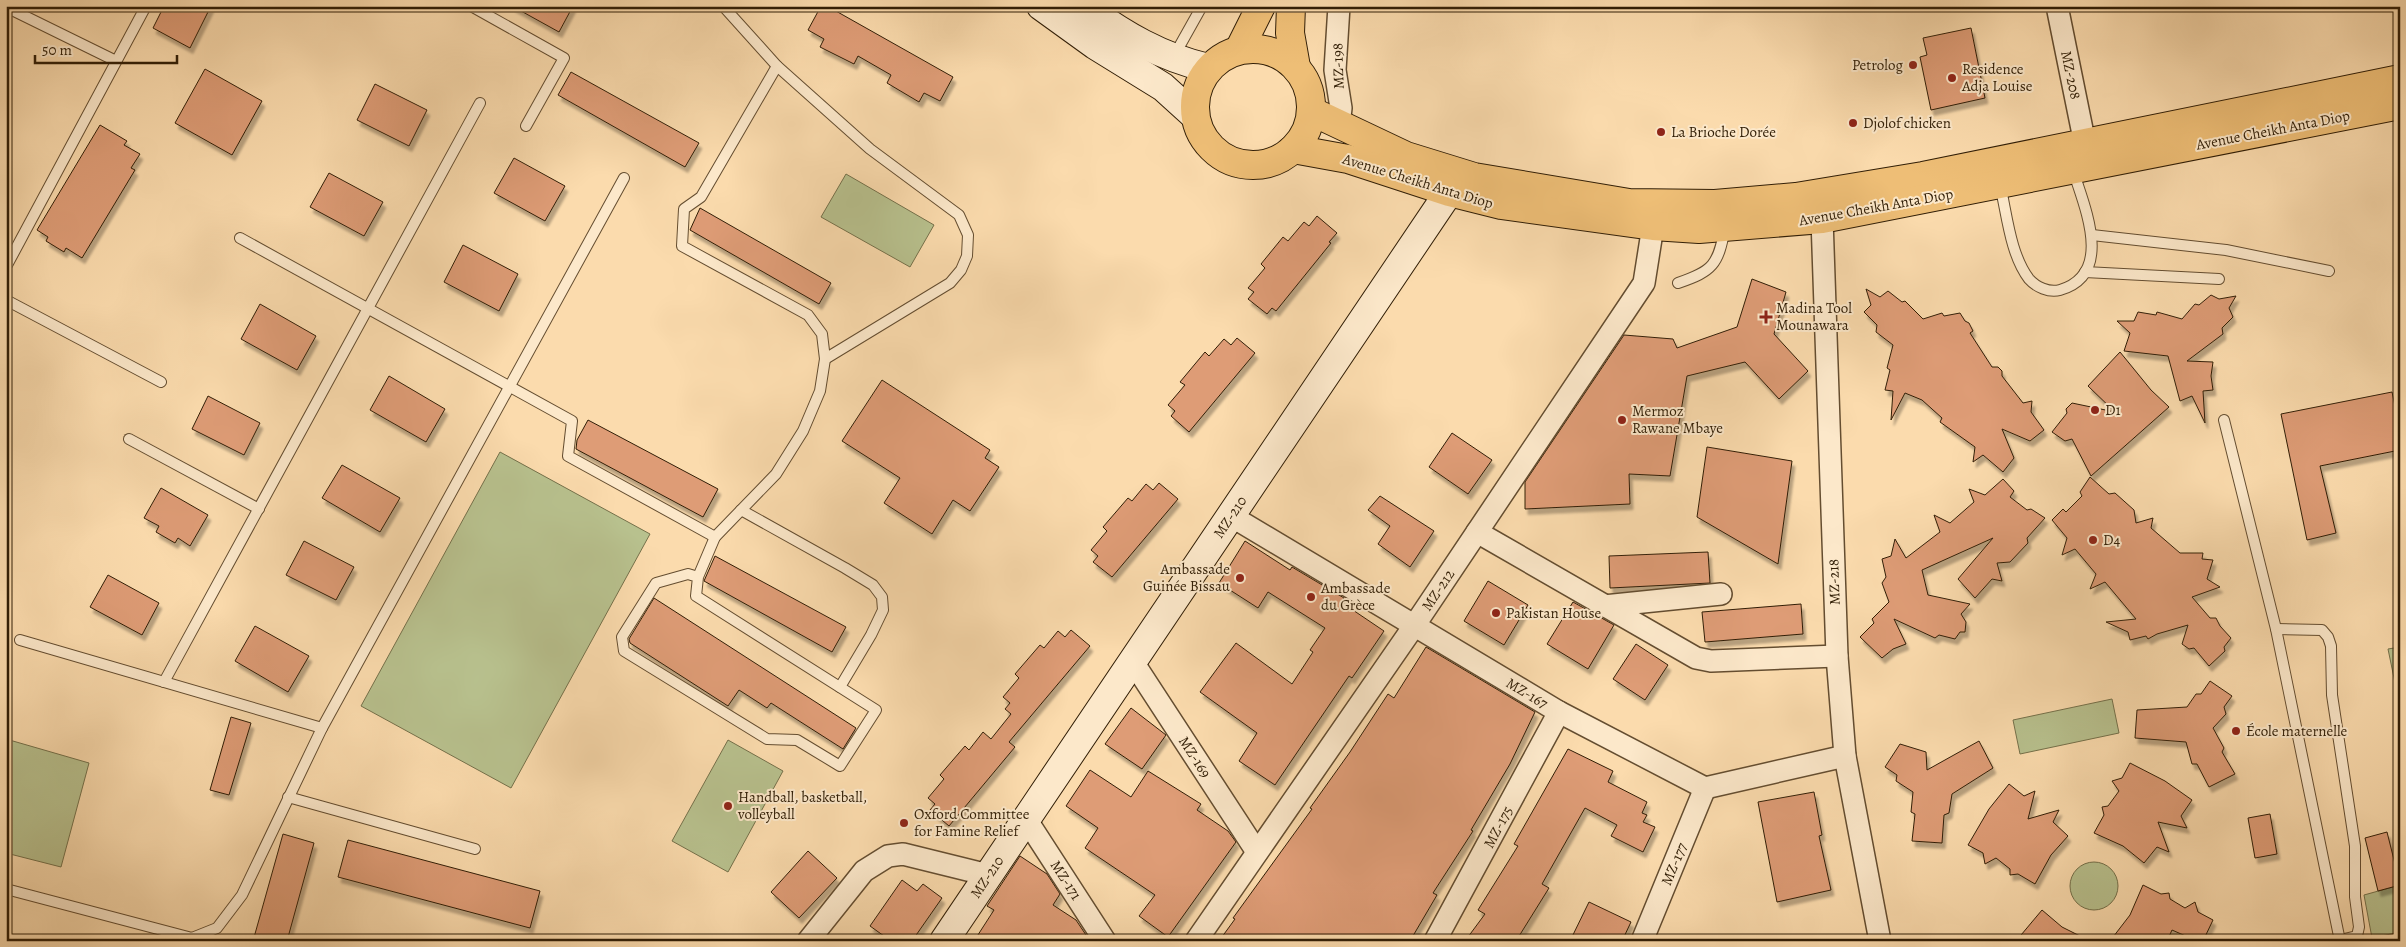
<svg xmlns="http://www.w3.org/2000/svg" width="2406" height="947" font-family="Alegreya,serif">
<defs>
<filter id="shadow"><feDropShadow dx="3" dy="5.5" stdDeviation="1" flood-color="#0004"/></filter>
</defs>
<rect width="100%" height="100%" fill="#fbdbad"/>
<filter id="stains"><feTurbulence type="fractalNoise" baseFrequency=".004" numOctaves="4"/><feColorMatrix values="0 0 0 0 .2 0 0 0 0 .09 0 0 0 0 .02 0 0 0 .5 -.17"/></filter>
<radialGradient id="worn" r=".72"><stop offset=".6" stop-color="#630" stop-opacity="0"/><stop offset="1" stop-color="#630" stop-opacity=".3"/></radialGradient>
<g fill="#b8c18e" stroke="#74704a">
<polygon points="846,174 934,225 910,267 821,217"/>
<polygon points="500,452 650,534 511,788 361,706"/>
<polygon points="2400,647 2400,707 2388,649"/>
<polygon points="2112,699 2119,733 2020,754 2013,720"/>
<polygon points="6,739 89,763 61,867 6,853"/>
<polygon points="728,740 783,771 728,872 672,841"/>
<circle cx="2094" cy="886" r="24"/>
<polygon points="2400,885 2400,932 2372,938 2364,895"/>
</g>
<g fill="#de9c76" stroke="#311e06" filter="url(#shadow)">
<polygon points="164,6 211,6 190,48 153,28"/>
<polygon points="512,6 573,6 559,32"/>
<polygon points="821,6 827,6 953,77 940,101 924,93 919,102 887,83 891,75 858,56 854,64 820,47 824,39 808,30"/>
<polygon points="1971,28 1985,98 1931,110 1920,57 1927,55 1923,38"/>
<polygon points="205,69 262,101 232,155 175,123"/>
<polygon points="571,72 699,143 685,167 558,95"/>
<polygon points="375,84 427,110 409,146 357,120"/>
<polygon points="100,125 127,141 124,145 140,154 131,168 135,170 82,258 66,248 64,252 46,241 48,237 37,230"/>
<polygon points="514,158 565,186 545,221 494,193"/>
<polygon points="329,173 383,202 364,236 310,207"/>
<polygon points="700,208 831,283 819,304 690,230"/>
<polygon points="1317,216 1337,233 1329,242 1331,243 1276,311 1272,308 1267,314 1248,299 1254,292 1248,288 1265,268 1261,264 1283,237 1288,241 1304,222 1309,226"/>
<polygon points="463,245 518,274 499,311 444,282"/>
<polygon points="1752,279 1786,292 1774,334 1808,371 1779,399 1745,362 1687,376 1670,476 1629,474 1630,504 1525,509 1525,482 1624,335 1673,339 1677,348 1737,327"/>
<polygon points="1866,289 1880,297 1888,291 1902,302 1905,301 1923,319 1942,313 1944,316 1960,313 1965,321 1969,323 1973,331 1970,333 1992,367 1998,367 2002,371 2002,376 2023,403 2032,401 2031,412 2044,430 2030,441 2002,429 2014,458 2003,472 1983,455 1973,462 1975,447 1940,422 1942,418 1922,400 1905,393 1891,420 1893,391 1885,390 1890,370 1887,368 1893,345 1876,332 1877,325 1864,312 1871,305"/>
<polygon points="2211,295 2219,299 2236,296 2229,308 2233,317 2222,328 2223,334 2187,361 2213,362 2211,376 2213,390 2203,391 2205,423 2192,396 2180,401 2168,356 2124,351 2130,333 2117,321 2134,321 2138,312 2156,315 2157,312 2182,319 2195,304 2199,305"/>
<polygon points="260,304 316,336 297,370 241,339"/>
<polygon points="1237,338 1255,353 1189,432 1171,416 1175,411 1168,405 1185,385 1180,382 1205,352 1209,356 1224,339 1231,345"/>
<polygon points="2120,352 2151,390 2169,407 2091,476 2072,439 2065,441 2052,432 2067,413 2066,409 2072,403 2115,412 2088,386"/>
<polygon points="389,376 445,409 426,442 370,410"/>
<polygon points="882,380 990,450 985,458 999,467 970,511 953,500 932,534 884,503 900,478 842,441"/>
<polygon points="2392,392 2400,430 2400,450 2320,466 2336,533 2307,540 2281,414"/>
<polygon points="208,396 260,423 244,455 192,429"/>
<polygon points="588,420 718,489 703,517 576,449 577,440"/>
<polygon points="1452,433 1492,460 1468,494 1429,467"/>
<polygon points="1707,447 1792,461 1778,564 1697,517"/>
<polygon points="342,465 400,498 380,532 322,498"/>
<polygon points="2090,477 2109,494 2115,493 2134,510 2136,523 2153,518 2151,528 2180,553 2203,553 2202,559 2213,560 2207,579 2220,587 2192,597 2210,618 2216,618 2220,626 2231,638 2224,647 2225,651 2209,666 2194,648 2189,649 2182,644 2188,625 2157,634 2148,639 2146,636 2130,640 2128,632 2106,622 2136,619 2105,582 2090,589 2096,574 2075,549 2062,555 2067,538 2052,520 2063,509 2066,512 2082,496 2080,492"/>
<polygon points="2003,479 2014,491 2010,497 2027,510 2031,509 2045,518 2027,538 2028,543 2010,562 1997,563 2002,581 1992,579 1975,598 1958,579 1993,538 1922,570 1928,595 1970,604 1961,614 1966,622 1965,632 1960,632 1955,639 1939,635 1935,638 1894,619 1906,644 1893,649 1882,658 1860,637 1874,623 1872,619 1889,602 1882,583 1886,577 1882,559 1891,556 1895,539 1906,558 1940,532 1934,515 1950,523 1974,502 1969,489 1985,495"/>
<polygon points="1159,483 1178,499 1112,577 1093,562 1098,556 1091,550 1107,531 1103,527 1128,498 1132,501 1146,484 1153,490"/>
<polygon points="161,488 208,515 190,546 178,538 175,543 156,532 159,526 144,518"/>
<polygon points="1380,496 1434,531 1410,567 1378,544 1390,526 1368,510"/>
<polygon points="304,541 354,567 336,600 286,575"/>
<polygon points="1245,541 1290,570 1292,567 1344,598 1341,602 1384,631 1352,678 1349,676 1275,785 1239,761 1257,733 1200,692 1236,643 1292,684 1313,652 1310,650 1325,628 1268,592 1258,608 1219,583"/>
<polygon points="1708,552 1710,583 1610,588 1609,556"/>
<polygon points="715,556 846,627 832,652 704,581"/>
<polygon points="108,575 159,603 142,635 90,607"/>
<polygon points="1488,581 1528,605 1504,645 1464,621"/>
<polygon points="654,598 856,728 843,749 771,703 767,708 739,690 728,706 630,643 629,639"/>
<polygon points="1573,602 1614,625 1588,669 1547,644"/>
<polygon points="1801,604 1803,634 1705,642 1702,612"/>
<polygon points="255,626 309,656 288,692 235,661"/>
<polygon points="1071,630 1090,646 1009,742 1015,747 949,826 930,810 935,804 928,798 944,779 940,775 965,746 969,750 983,732 991,739 1011,714 1005,709 1010,703 1003,697 1019,678 1015,674 1040,645 1044,648 1058,631 1065,637"/>
<polygon points="1636,644 1668,665 1645,700 1613,679"/>
<polygon points="1426,647 1535,712 1510,764 1471,830 1473,831 1433,893 1437,895 1410,941 1219,941 1235,919 1233,918 1312,809 1310,808 1350,752 1388,694 1394,698"/>
<polygon points="2210,681 2232,696 2224,707 2226,714 2213,728 2224,748 2222,752 2235,774 2209,787 2197,764 2192,764 2186,742 2135,738 2137,710 2187,707 2196,694 2201,694"/>
<polygon points="1131,708 1166,735 1142,769 1105,744"/>
<polygon points="231,717 251,723 229,795 210,790"/>
<polygon points="1979,741 1993,768 1952,794 1949,813 1944,815 1942,843 1912,841 1915,814 1911,812 1913,792 1896,781 1897,775 1885,767 1900,744 1926,752 1927,770"/>
<polygon points="1568,749 1613,771 1608,782 1647,802 1642,813 1647,815 1643,822 1655,827 1643,852 1611,836 1617,825 1585,808 1542,884 1549,888 1516,941 1465,941 1485,914 1478,910 1518,846 1514,844"/>
<polygon points="2130,763 2165,781 2192,800 2181,816 2187,828 2158,822 2169,852 2157,847 2144,863 2123,846 2094,833 2104,815 2102,807 2108,806 2119,791 2112,781 2122,778"/>
<polygon points="1090,770 1131,797 1148,771 1201,804 1197,810 1228,831 1236,842 1168,937 1139,916 1155,895 1085,848 1098,828 1066,806"/>
<polygon points="2009,784 2024,796 2035,791 2028,819 2059,810 2053,822 2068,836 2051,855 2035,884 2018,874 2010,875 2010,869 1996,858 1985,864 1983,853 1968,845 1989,809"/>
<polygon points="1814,792 1822,835 1819,836 1831,890 1777,902 1758,802"/>
<polygon points="2270,814 2277,854 2255,858 2248,818"/>
<polygon points="2387,832 2395,864 2400,862 2400,885 2378,891 2365,838"/>
<polygon points="283,834 314,843 287,941 253,941"/>
<polygon points="348,840 540,891 530,928 338,877"/>
<polygon points="808,851 837,878 799,918 771,892"/>
<polygon points="1020,856 1047,874 1060,894 1053,905 1076,920 1090,941 974,941 994,910 987,906"/>
<polygon points="902,880 917,891 923,884 942,898 912,941 891,941 870,926"/>
<polygon points="2143,885 2161,894 2169,893 2170,899 2185,908 2195,902 2198,912 2213,920 2203,941 2197,941 2172,930 2167,941 2110,941 2130,915"/>
<polygon points="1589,902 1631,922 1622,941 1570,941"/>
<polygon points="2042,910 2062,927 2090,941 2016,941"/>
</g>
<g fill="none" stroke-linecap="round" stroke-linejoin="round">
<g stroke="#644d30" stroke-width="12">
<g id="lane">
<polyline points="471,6 564,58 526,126"/>
<polyline points="723,6 777,66 870,149 959,215 968,235 967,256 961,270 950,283 825,359"/>
<polyline points="6,7 116,61"/>
<polyline points="1174,56 1202,6"/>
<path d="M2000,185C2007,214 2010,254 2029,279C2036,287 2049,293 2060,290C2115,274 2084,206 2073,170"/>
<polyline points="2092,235 2226,250 2329,271"/>
<polyline points="240,238 572,421 568,456 715,537"/>
<polyline points="6,267 146,6"/>
<polyline points="2085,272 2219,279"/>
<path d="M1678,283C1713,271 1718,265 1725,228"/>
<polyline points="6,300 161,382"/>
<polyline points="2224,420 2276,629 2340,941"/>
<polyline points="129,439 259,509"/>
<polyline points="741,510 845,568 873,585 882,597 883,610 871,635 840,687"/>
<polyline points="698,577 696,596 876,710 840,766 797,740 767,739 624,651 622,637 656,583 688,574 698,577 715,537 776,474 803,431 820,391 825,359 822,334 808,315 682,246 684,209 701,197 777,66"/>
<polyline points="2276,629 2322,630 2328,637 2331,646 2332,695 2355,846 2355,897 2359,927 2357,936 2340,940"/>
<polyline points="20,640 322,728"/>
<polyline points="164,682 480,103"/>
<polyline points="288,797 475,849"/>
<polyline points="6,889 192,938 217,928 242,895 322,728 624,178"/>
</g>
</g>
<g stroke="#644d30" stroke-width="24">
<g id="street">
<polyline points="2057,6 2085,144"/>
<polyline points="1339,125 1341,108 1335,70 1339,6"/>
<polyline points="1822,219 1837,656 1845,756 1880,941"/>
<polyline points="1231,516 1559,712 1705,788 1845,756"/>
<polyline points="1477,532 1696,658 1711,661 1837,656"/>
<polyline points="1604,606 1721,594"/>
<polyline points="1133,662 1257,852"/>
<polyline points="1026,819 1105,941"/>
<polyline points="808,941 864,871 888,856 903,854 988,875"/>
<polyline points="1196,941 1414,626 1644,283 1653,226"/>
<polyline points="1435,941 1559,712"/>
<polyline points="1642,941 1705,788"/>
</g>
</g>
<g stroke="#311e06" stroke-width="30">
<g id="secondary">
<polyline points="1041,6 1095,45 1163,87 1195,116"/>
<path d="M1084,6C1123,35 1161,57 1208,68"/>
<polyline points="944,941 1449,192"/>
</g>
</g>
<g stroke="#311e06" stroke-width="30">
<g id="primary">
<polyline points="1291,6 1290,33 1296,67"/>
<circle cx="1253" cy="107" r="58"/>
<polyline points="1239,50 1261,6"/>
<polyline points="1311,111 1406,156 1474,177 1629,203 1715,204 1796,197 1923,176 2400,79"/>
<polyline points="1293,149 1348,159 1449,192 1501,205 1653,226 1699,229 1822,219 2400,105"/>
</g>
</g>
<use href="#lane" stroke="#fce8ca" stroke-width="10"/>
<use href="#street" stroke="#fce8ca" stroke-width="21"/>
<use href="#secondary" stroke="#fce8ca" stroke-width="28"/>
<use href="#primary" stroke="#eebe76" stroke-width="28"/>
</g>
<g fill="#8f2418" stroke="#fce8ca" stroke-width="2">
<circle cx="1913" cy="65" r="5"/>
<circle cx="1952" cy="78" r="5"/>
<circle cx="1853" cy="123" r="5"/>
<circle cx="1661" cy="132" r="5"/>
<path d="M1763.5 309.5h5v5h5v5h-5v5h-5v-5h-5v-5h5z"/>
<circle cx="2095" cy="410" r="5"/>
<circle cx="1622" cy="420" r="5"/>
<circle cx="2093" cy="540" r="5"/>
<circle cx="1240" cy="578" r="5"/>
<circle cx="1311" cy="597" r="5"/>
<circle cx="1496" cy="613" r="5"/>
<circle cx="2236" cy="731" r="5"/>
<circle cx="728" cy="806" r="5"/>
<circle cx="904" cy="823" r="5"/>
</g>
<g text-anchor="middle" dominant-baseline="central" stroke-width="4" stroke-linejoin="round" paint-order="stroke">
<g font-size="15" fill="#311e06" stroke="#fce8ca" text-anchor="start">
<text x="1903" y="65" text-anchor="end">Petrolog</text>
<text x="1962" y="69">Residence<tspan x="1962" dy="17">Adja Louise</tspan></text>
<text x="1863" y="123">Djolof chicken</text>
<text x="1671" y="132">La Brioche Dorée</text>
<text x="1776" y="308">Madina Tool<tspan x="1776" dy="17">Mounawara</tspan></text>
<text x="2105" y="410">D1</text>
<text x="1632" y="411">Mermoz<tspan x="1632" dy="17">Rawane Mbaye</tspan></text>
<text x="2103" y="540">D4</text>
<text x="1230" y="569" text-anchor="end">Ambassade<tspan x="1230" dy="17">Guinée Bissau</tspan></text>
<text x="1321" y="588">Ambassade<tspan x="1321" dy="17">du Grèce</tspan></text>
<text x="1506" y="613">Pakistan House</text>
<text x="2246" y="731">École maternelle</text>
<text x="738" y="797">Handball, basketball,<tspan x="738" dy="17">volleyball</tspan></text>
<text x="914" y="814">Oxford Committee<tspan x="914" dy="17">for Famine Relief</tspan></text>
</g>
<g font-size="15" fill="#311e06" stroke="#fce8ca">
<text transform="translate(1338 66) rotate(-92)">MZ-198</text>
<text transform="translate(2071 75) rotate(78)">MZ-208</text>
<text transform="translate(2273 130) rotate(-11)">Avenue Cheikh Anta Diop</text>
<text transform="translate(1418 181) rotate(17)">Avenue Cheikh Anta Diop</text>
<text transform="translate(1876 207) rotate(-10)">Avenue Cheikh Anta Diop</text>
<text transform="translate(1230 517) rotate(-56)">MZ-210</text>
<text transform="translate(1834 582) rotate(-92)">MZ-218</text>
<text transform="translate(1438 590) rotate(-56)">MZ-212</text>
<text transform="translate(1527 693) rotate(31)">MZ-167</text>
<text transform="translate(1195 757) rotate(57)">MZ-169</text>
<text transform="translate(1498 827) rotate(-62)">MZ-175</text>
<text transform="translate(1674 864) rotate(-67)">MZ-177</text>
<text transform="translate(987 877) rotate(-56)">MZ-210</text>
<text transform="translate(1066 880) rotate(57)">MZ-171</text>
</g>
</g>
<rect width="2406" height="947" fill="none" stroke="#fbdbad" stroke-width="25"/>
<rect x="8" y="8" width="2391" height="932" fill="none" stroke="#311e06" stroke-width="2.5"/>
<rect x="12" y="12" width="2381" height="922" fill="none" stroke="#311e06"/>
<path d="M35 55v8h142v-8" fill="none" stroke="#311e06" stroke-width="2.5"/>
<text x="42" y="55" font-size="15" fill="#311e06" stroke="#fce8ca" stroke-width="4" paint-order="stroke">50 m</text>
<rect width="100%" height="100%" filter="url(#stains)"/>
<rect width="100%" height="100%" fill="url(#worn)"/>
</svg>
